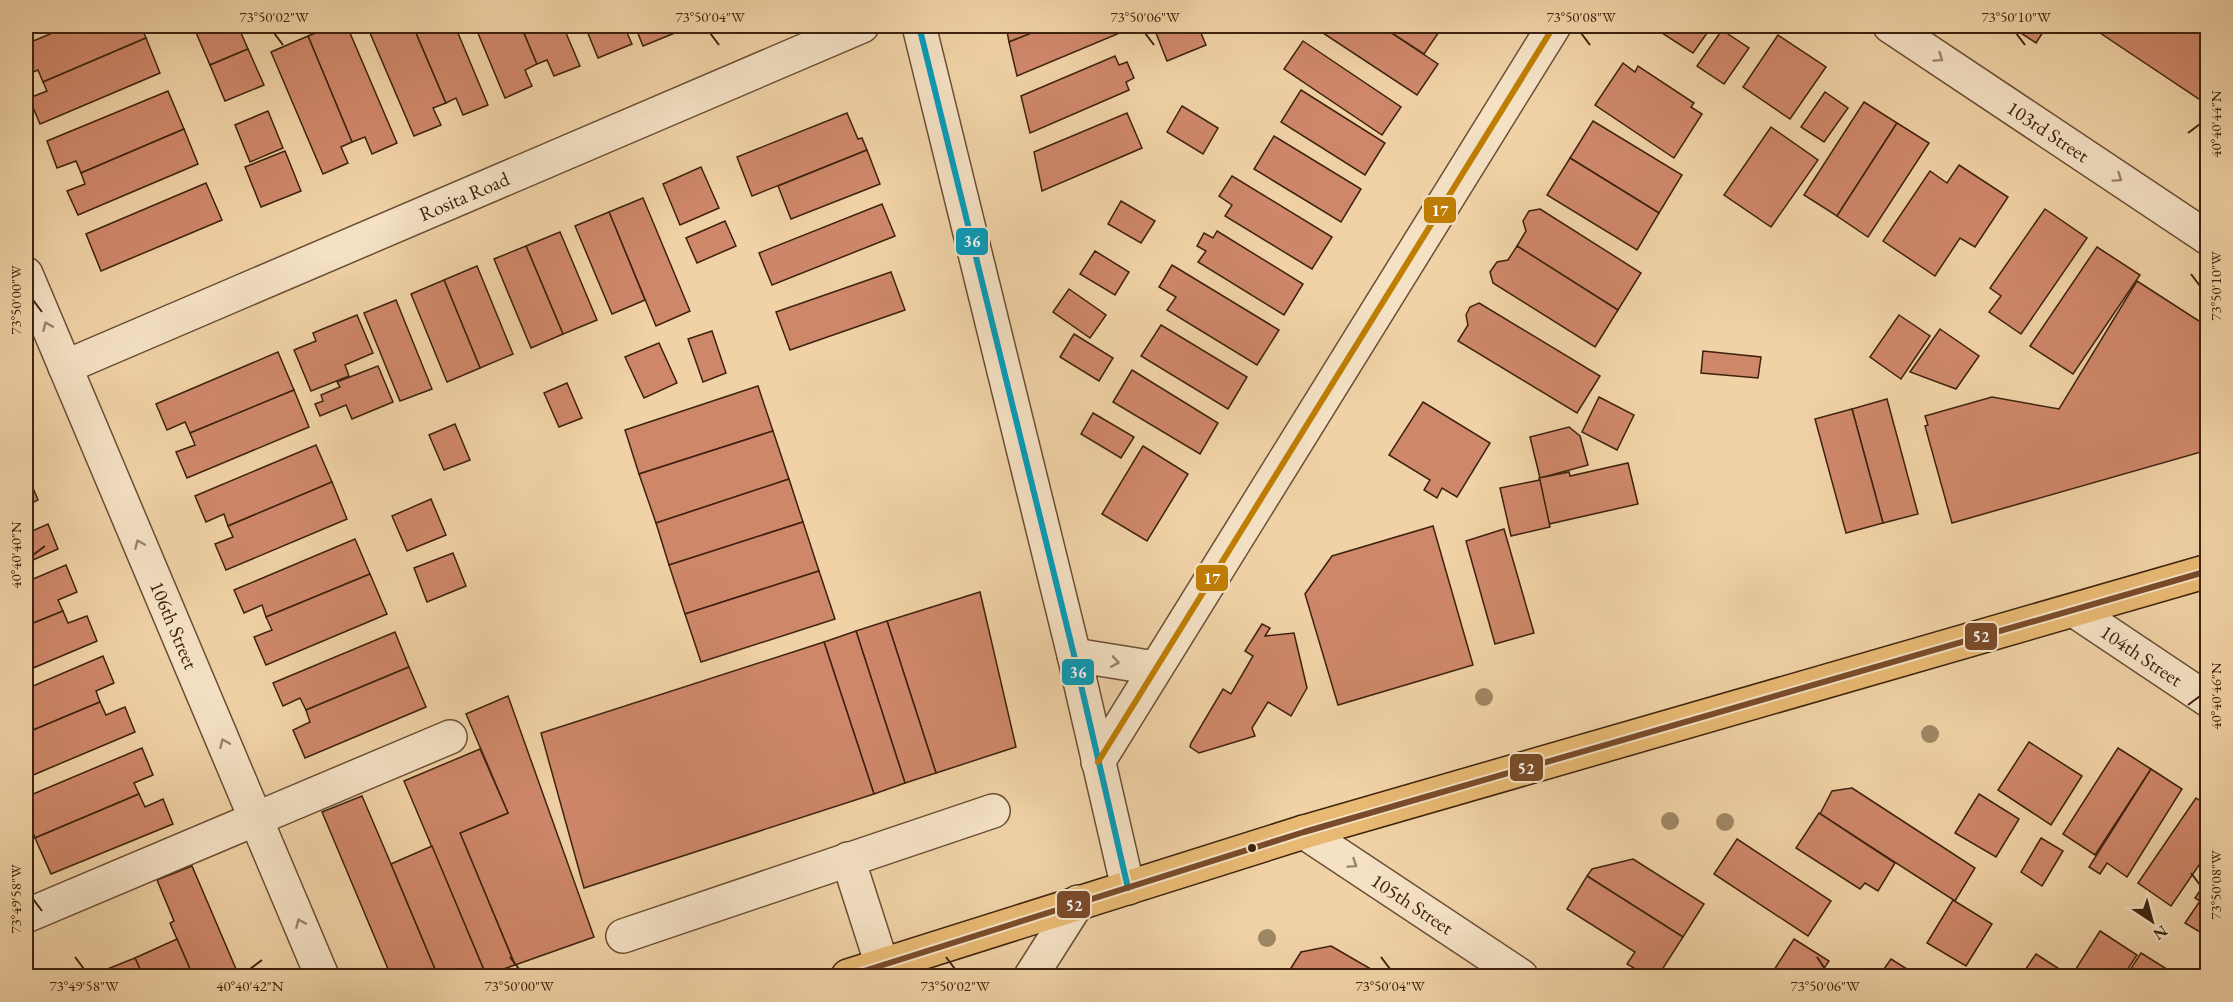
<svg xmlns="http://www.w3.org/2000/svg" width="2233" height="1002" font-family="'EB Garamond',serif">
<rect width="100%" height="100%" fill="#f0d2a6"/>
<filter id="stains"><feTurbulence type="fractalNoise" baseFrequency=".00333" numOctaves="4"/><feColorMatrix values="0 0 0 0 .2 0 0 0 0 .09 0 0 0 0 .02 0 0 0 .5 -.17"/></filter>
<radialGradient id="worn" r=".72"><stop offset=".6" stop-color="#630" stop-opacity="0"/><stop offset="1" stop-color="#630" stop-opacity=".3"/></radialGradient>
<g fill="#cf876a" stroke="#3d220e" stroke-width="1.5">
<polygon points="69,26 141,26 146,38 43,82 38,70 26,75 26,44"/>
<polygon points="200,26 238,26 248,49 210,65 194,28"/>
<polygon points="333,26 347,26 397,143 372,154 365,137 352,142 308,36"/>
<polygon points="367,26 413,26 446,103 433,108 441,125 414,136"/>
<polygon points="413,26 455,26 488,105 463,115 456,98 446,103"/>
<polygon points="475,26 521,26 537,64 525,70 532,86 505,98"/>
<polygon points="521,26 563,26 580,66 554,76 547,60 537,64"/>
<polygon points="585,26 624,26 632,44 598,58"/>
<polygon points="635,26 692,26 643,46"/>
<polygon points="1006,26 1049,26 1009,42"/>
<polygon points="1049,26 1134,26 1134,27 1017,76 1009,42"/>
<polygon points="1176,26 1198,26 1206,45 1167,61 1156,33"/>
<polygon points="1329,26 1381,26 1438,64 1417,95 1323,33"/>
<polygon points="1381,26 1443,26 1424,54"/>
<polygon points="1651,26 1712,26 1693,53"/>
<polygon points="2010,26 2047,26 2036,43"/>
<polygon points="2092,26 2208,26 2208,105 2091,27"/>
<polygon points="1722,30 1749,48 1724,84 1697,66"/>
<polygon points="1778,35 1826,67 1790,119 1743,87"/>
<polygon points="308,36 352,142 341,147 348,163 323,174 271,52"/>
<polygon points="146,38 160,73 40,124 29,98 47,91 43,82"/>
<polygon points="1303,41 1401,107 1382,135 1284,69"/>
<polygon points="248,49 264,85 225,101 210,65"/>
<polygon points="1115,56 1119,65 1127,62 1134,78 1126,82 1129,90 1030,133 1021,96"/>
<polygon points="1623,63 1635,72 1638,66 1694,103 1691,107 1702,114 1674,158 1595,105"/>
<polygon points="1301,90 1385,143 1365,175 1281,122"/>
<polygon points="168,91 184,129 81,173 76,161 57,168 47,141"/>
<polygon points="1825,92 1848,108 1824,142 1801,127"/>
<polygon points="1864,102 1897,123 1837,216 1804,195"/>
<polygon points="1182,106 1218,128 1203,154 1167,132"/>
<polygon points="268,111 283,148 250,162 235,125"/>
<polygon points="847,113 858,139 862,138 867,150 752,196 737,157"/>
<polygon points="1127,113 1142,148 1042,191 1034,152"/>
<polygon points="1593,121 1682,175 1659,213 1570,158"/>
<polygon points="1897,123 1929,143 1868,237 1837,216"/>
<polygon points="1771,127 1818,160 1771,227 1724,195"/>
<polygon points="184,129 198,164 78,215 67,191 85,184 81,173"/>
<polygon points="1274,136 1361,189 1341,222 1254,169"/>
<polygon points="867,150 880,184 791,219 778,186"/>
<polygon points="285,151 301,191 261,207 245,167"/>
<polygon points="1570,158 1659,213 1637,250 1547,195"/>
<polygon points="1959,165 2008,197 1975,247 1960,238 1935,276 1883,241 1930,171 1947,183"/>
<polygon points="701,167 719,208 680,225 663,184"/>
<polygon points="1232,176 1332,237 1312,269 1225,216 1232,205 1219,196"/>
<polygon points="206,183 222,220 101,271 86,234"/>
<polygon points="643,198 690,311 656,326 609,212"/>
<polygon points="1121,201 1155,221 1141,243 1108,224"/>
<polygon points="882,204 895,236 772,285 759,253"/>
<polygon points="1540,209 1641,273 1618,310 1517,246 1526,231 1523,221 1529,211"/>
<polygon points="2045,209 2087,238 2021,334 1989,312 2001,296 1990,288"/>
<polygon points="609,212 645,300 612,314 575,226"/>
<polygon points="725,221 736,246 697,263 686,238"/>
<polygon points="1217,231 1303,284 1284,315 1198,262 1206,251 1197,246 1204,233 1213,238"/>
<polygon points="560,232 597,320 563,334 526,246"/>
<polygon points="526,246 563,334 531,348 494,259"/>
<polygon points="1517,246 1618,310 1595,347 1493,283 1490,272 1497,262 1508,260"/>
<polygon points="2097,247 2140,275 2073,374 2030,346"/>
<polygon points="1095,251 1129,272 1115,295 1080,274"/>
<polygon points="1172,265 1279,330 1257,365 1167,310 1176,297 1159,287"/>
<polygon points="477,266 513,354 480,368 444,280"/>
<polygon points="891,272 905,310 790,350 776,312"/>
<polygon points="444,280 480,368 447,382 411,294"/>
<polygon points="2137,281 2202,323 2208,315 2208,450 1952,523 1925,426 1928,425 1925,416 1992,397 2059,409"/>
<polygon points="1069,289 1106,315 1090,338 1053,312"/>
<polygon points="396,300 432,389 400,401 364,313"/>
<polygon points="1479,303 1600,376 1577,413 1458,341 1468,325 1466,315 1470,307"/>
<polygon points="357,315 373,353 345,365 349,376 311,391 294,350 316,341 313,333"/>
<polygon points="1899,315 1930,336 1901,379 1870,357"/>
<polygon points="1161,325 1247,377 1228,409 1141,356"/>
<polygon points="1940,329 1979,356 1956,389 1910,372"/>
<polygon points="712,331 726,373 703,382 688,339"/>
<polygon points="1074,334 1113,358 1099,381 1060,357"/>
<polygon points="659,343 677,383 644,398 625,357"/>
<polygon points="1703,351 1761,357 1758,378 1701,373"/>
<polygon points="278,352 294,390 190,433 185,422 167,430 156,404"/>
<polygon points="378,366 393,402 352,419 346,405 320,416 315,404 323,401 321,395 340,387 337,382"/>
<polygon points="1132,370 1218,423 1200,454 1113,402"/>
<polygon points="567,383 582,418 559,427 544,393"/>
<polygon points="758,386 773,431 639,474 625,430"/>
<polygon points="294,390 309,427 187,478 176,452 195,445 190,433"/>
<polygon points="1599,397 1634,415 1617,450 1582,432"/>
<polygon points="1887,399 1918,514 1883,523 1852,409"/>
<polygon points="1423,402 1490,443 1457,497 1442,488 1437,498 1424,490 1430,480 1389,455"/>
<polygon points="1852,409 1883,523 1846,533 1815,419"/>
<polygon points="1093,413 1134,437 1121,458 1081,434"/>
<polygon points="455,424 470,460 444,470 429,435"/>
<polygon points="1569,427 1580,436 1588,465 1540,478 1530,437"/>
<polygon points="773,431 789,479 656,523 639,474"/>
<polygon points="316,445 332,482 228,526 224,514 206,522 195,496"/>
<polygon points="1143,446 1188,474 1147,541 1102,514"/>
<polygon points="1628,463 1638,504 1549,524 1539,478 1569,472 1570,476"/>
<polygon points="27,474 38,500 26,506 26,475"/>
<polygon points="789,479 803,522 669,565 656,523"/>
<polygon points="1540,480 1550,527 1511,536 1500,488"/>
<polygon points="332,482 347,519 226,570 215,544 233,537 228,526"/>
<polygon points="431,499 446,535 407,551 392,516"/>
<polygon points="26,522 30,532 48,524 58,549 26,563"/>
<polygon points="803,522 819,571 685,614 669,565"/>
<polygon points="1433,526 1473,665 1338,705 1305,594 1332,556"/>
<polygon points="1504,529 1534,633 1495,644 1466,541"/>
<polygon points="355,539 370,574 266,617 262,605 244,613 234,590"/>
<polygon points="453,553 466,586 427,602 414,568"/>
<polygon points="66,565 77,592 58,600 63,611 26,626 26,582"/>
<polygon points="819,571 835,619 701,662 685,614"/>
<polygon points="370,574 387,614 266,665 254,637 272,630 266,617"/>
<polygon points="980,592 1016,747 936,773 887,621"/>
<polygon points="63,611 68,623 87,616 97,641 26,671 26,626"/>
<polygon points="887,621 936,773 905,783 856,631"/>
<polygon points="1262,624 1270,628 1265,636 1294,633 1307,688 1291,716 1268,702 1252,728 1255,736 1199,753 1190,747 1191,743 1223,689 1231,694 1253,656 1245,651"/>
<polygon points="856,631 905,783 874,794 824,642"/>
<polygon points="395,632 409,667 306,710 300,698 283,706 273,683"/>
<polygon points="824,642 874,794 584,888 541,733"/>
<polygon points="103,656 114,683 96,691 100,702 26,733 26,689"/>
<polygon points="409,667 426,707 305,758 293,730 310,722 306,710"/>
<polygon points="508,696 594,937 515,965 460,833 508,813 466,714"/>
<polygon points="100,702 106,715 125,707 135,732 26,778 26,733"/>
<polygon points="2029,742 2082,776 2051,825 1998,790"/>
<polygon points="142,748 153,775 134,783 139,794 35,838 26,814 26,797"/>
<polygon points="2118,748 2151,769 2095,855 2063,834"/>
<polygon points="480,749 508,813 460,833 515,965 486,975 404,781"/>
<polygon points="2151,769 2182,789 2127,877 2107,863 2100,874 2089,867"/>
<polygon points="1852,788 1975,868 1955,901 1820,814 1832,791"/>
<polygon points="139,794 145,807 163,799 173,824 51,874 35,838"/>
<polygon points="1979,794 2019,819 1996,857 1955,833"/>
<polygon points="362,796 391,864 438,976 391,976 322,812"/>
<polygon points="2196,798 2208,806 2208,852 2171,906 2138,883"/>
<polygon points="1819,813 1895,863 1878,891 1865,883 1860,889 1796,848"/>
<polygon points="2041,838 2063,851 2042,886 2021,872"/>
<polygon points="1737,839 1831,901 1808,936 1714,874"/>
<polygon points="432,846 486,975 438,976 391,864"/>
<polygon points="1633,859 1704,904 1683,937 1587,876 1592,869"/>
<polygon points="192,866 239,976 193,976 170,923 174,921 157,880"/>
<polygon points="1587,876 1683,937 1658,976 1647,976 1627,964 1635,952 1567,909"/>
<polygon points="2208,879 2208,937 2185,923 2200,901 2195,898"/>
<polygon points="1953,900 1992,924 1966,966 1927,943"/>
<polygon points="2100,931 2137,955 2123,976 2075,976 2072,975"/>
<polygon points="177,939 193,976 143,976 135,958"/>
<polygon points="1794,939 1829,961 1819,976 1770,976"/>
<polygon points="1331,946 1383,976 1286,976 1301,952"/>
<polygon points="2141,953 2178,976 2126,976"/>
<polygon points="2036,954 2070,976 2021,976"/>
<polygon points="135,958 143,976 93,976 92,975"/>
<polygon points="1891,959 1918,976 1879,976"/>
</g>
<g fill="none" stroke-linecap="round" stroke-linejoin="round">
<g stroke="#6a4e34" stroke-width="36">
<g id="minor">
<polyline points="919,26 1074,655 1128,888"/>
<path id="s1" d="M1890,26L2208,238"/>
<path id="s2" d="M26,274L322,976"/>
<path id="s3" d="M65,367L862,26"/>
<path id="s4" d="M2075,611L2208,700"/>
<polyline points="1074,655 1155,668"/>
<polyline points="1098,762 1554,26"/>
<path id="s5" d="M1304,832L1521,976"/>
<polyline points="848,859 882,965"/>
<polyline points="26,916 450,737"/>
<polyline points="623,936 993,811"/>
<polyline points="1031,976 1078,902"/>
</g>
</g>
<g stroke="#3d220e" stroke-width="36">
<polyline id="major" points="848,976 1304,832 2208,571"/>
</g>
<use href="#minor" stroke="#f5e2c5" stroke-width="33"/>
<use href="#major" stroke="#e8b973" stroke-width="33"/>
<g stroke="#f5e2c5" stroke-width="10">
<polyline id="bus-1" points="919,26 1074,655 1128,888"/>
</g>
<g stroke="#f5e2c5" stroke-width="10">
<polyline id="bus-2" points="1098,762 1554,26"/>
</g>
<g stroke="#f5e2c5" stroke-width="10">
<polyline id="bus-3" points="848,976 1304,832 2208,571"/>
</g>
<use href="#bus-1" stroke="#069cbb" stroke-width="6"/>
<use href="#bus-2" stroke="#bf7e04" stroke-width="6"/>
<use href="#bus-3" stroke="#7a4b2a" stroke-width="6"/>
</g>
<g fill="#9f8763">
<circle cx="1484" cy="697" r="9"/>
<circle cx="1930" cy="734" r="9"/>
<circle cx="1670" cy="821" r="9"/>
<circle cx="1725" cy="822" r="9"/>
<circle cx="1267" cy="938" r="9"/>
</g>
<defs><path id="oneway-chevron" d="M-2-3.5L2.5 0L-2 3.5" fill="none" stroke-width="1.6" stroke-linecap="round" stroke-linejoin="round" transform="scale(1.5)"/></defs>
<g stroke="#99826a">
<use href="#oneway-chevron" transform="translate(1939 58) rotate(34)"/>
<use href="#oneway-chevron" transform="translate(2118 178) rotate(34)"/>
<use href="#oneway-chevron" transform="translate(47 326) rotate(-113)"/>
<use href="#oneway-chevron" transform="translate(139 544) rotate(-113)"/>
<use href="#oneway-chevron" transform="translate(1115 662) rotate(9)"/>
<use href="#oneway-chevron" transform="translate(224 743) rotate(-113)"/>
<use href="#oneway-chevron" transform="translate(1353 864) rotate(34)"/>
<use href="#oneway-chevron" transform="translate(300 923) rotate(-113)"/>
</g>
<path fill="none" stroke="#3d220e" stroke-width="2" d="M274,33L283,45M710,33L719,45M1145,33L1154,45M1581,33L1590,45M2016,33L2025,45M2188,133L2200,124M2191,274L2200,286M33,300L42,312M33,555L45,546M2188,705L2200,696M2191,873L2200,885M33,899L42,911M75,957L84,969M510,957L519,969M946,957L955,969M1381,957L1390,969M1817,957L1825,969M250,969L262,960"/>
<circle fill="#3d220e" stroke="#f5e2c5" stroke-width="2" cx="1252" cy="848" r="5"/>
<g text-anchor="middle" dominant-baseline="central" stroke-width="4.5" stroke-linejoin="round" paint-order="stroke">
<g font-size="20" fill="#3d220e" stroke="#f5e2c5">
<text stroke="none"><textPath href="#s1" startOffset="190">103rd Street</textPath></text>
<text stroke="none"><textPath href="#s3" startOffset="434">Rosita Road</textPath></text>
<text stroke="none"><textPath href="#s2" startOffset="381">106th Street</textPath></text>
<text stroke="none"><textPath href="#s4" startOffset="80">104th Street</textPath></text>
<text stroke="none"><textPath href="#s5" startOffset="130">105th Street</textPath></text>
</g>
</g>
<g stroke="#f5e2c5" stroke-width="2">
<rect x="1423" y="196" width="34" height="28" rx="6" fill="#bf7e04"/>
<rect x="955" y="227" width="34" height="29" rx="6" fill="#069cbb"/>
<rect x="1195" y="564" width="34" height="28" rx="6" fill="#bf7e04"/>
<rect x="1964" y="622" width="34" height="29" rx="6" fill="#7a4b2a"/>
<rect x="1061" y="658" width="34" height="28" rx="6" fill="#069cbb"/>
<rect x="1509" y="753" width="35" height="29" rx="6" fill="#7a4b2a"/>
<rect x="1056" y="890" width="35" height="29" rx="6" fill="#7a4b2a"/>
</g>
<g font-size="16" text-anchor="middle" font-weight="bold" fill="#fff">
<text x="1440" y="216">17</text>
<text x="972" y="247">36</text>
<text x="1212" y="584">17</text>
<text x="1981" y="642">52</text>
<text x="1078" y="678">36</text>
<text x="1526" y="774">52</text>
<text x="1074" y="911">52</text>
</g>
<rect width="2233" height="1002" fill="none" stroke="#f0d2a6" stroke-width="66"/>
<g transform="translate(2152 921) rotate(144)" stroke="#f5e2c5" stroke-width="4.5" paint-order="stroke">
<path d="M0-4.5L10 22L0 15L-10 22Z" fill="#3d220e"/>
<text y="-9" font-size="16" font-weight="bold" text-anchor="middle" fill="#3d220e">N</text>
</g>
<rect x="33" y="33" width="2167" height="936" fill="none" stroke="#3d220e" stroke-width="2"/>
<g font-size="15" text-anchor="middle" fill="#3d220e">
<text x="274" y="22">73°50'02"W</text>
<text x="710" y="22">73°50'04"W</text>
<text x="1145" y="22">73°50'06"W</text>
<text x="1581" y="22">73°50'08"W</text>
<text x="2016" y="22">73°50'10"W</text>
<text transform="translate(2216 124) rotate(-90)" y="5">40°40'44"N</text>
<text transform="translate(2216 286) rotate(-90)" y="5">73°50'10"W</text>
<text transform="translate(16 300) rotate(-90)" y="5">73°50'00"W</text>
<text transform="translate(16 555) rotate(-90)" y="5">40°40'40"N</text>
<text transform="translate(2216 696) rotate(-90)" y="5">40°40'46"N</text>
<text transform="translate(2216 885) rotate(-90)" y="5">73°50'08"W</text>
<text transform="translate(16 899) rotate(-90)" y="5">73°49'58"W</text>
<text x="84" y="991">73°49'58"W</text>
<text x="250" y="991">40°40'42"N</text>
<text x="519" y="991">73°50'00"W</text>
<text x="955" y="991">73°50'02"W</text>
<text x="1390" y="991">73°50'04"W</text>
<text x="1825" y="991">73°50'06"W</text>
</g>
<rect width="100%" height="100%" filter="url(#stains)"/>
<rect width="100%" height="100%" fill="url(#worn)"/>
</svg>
